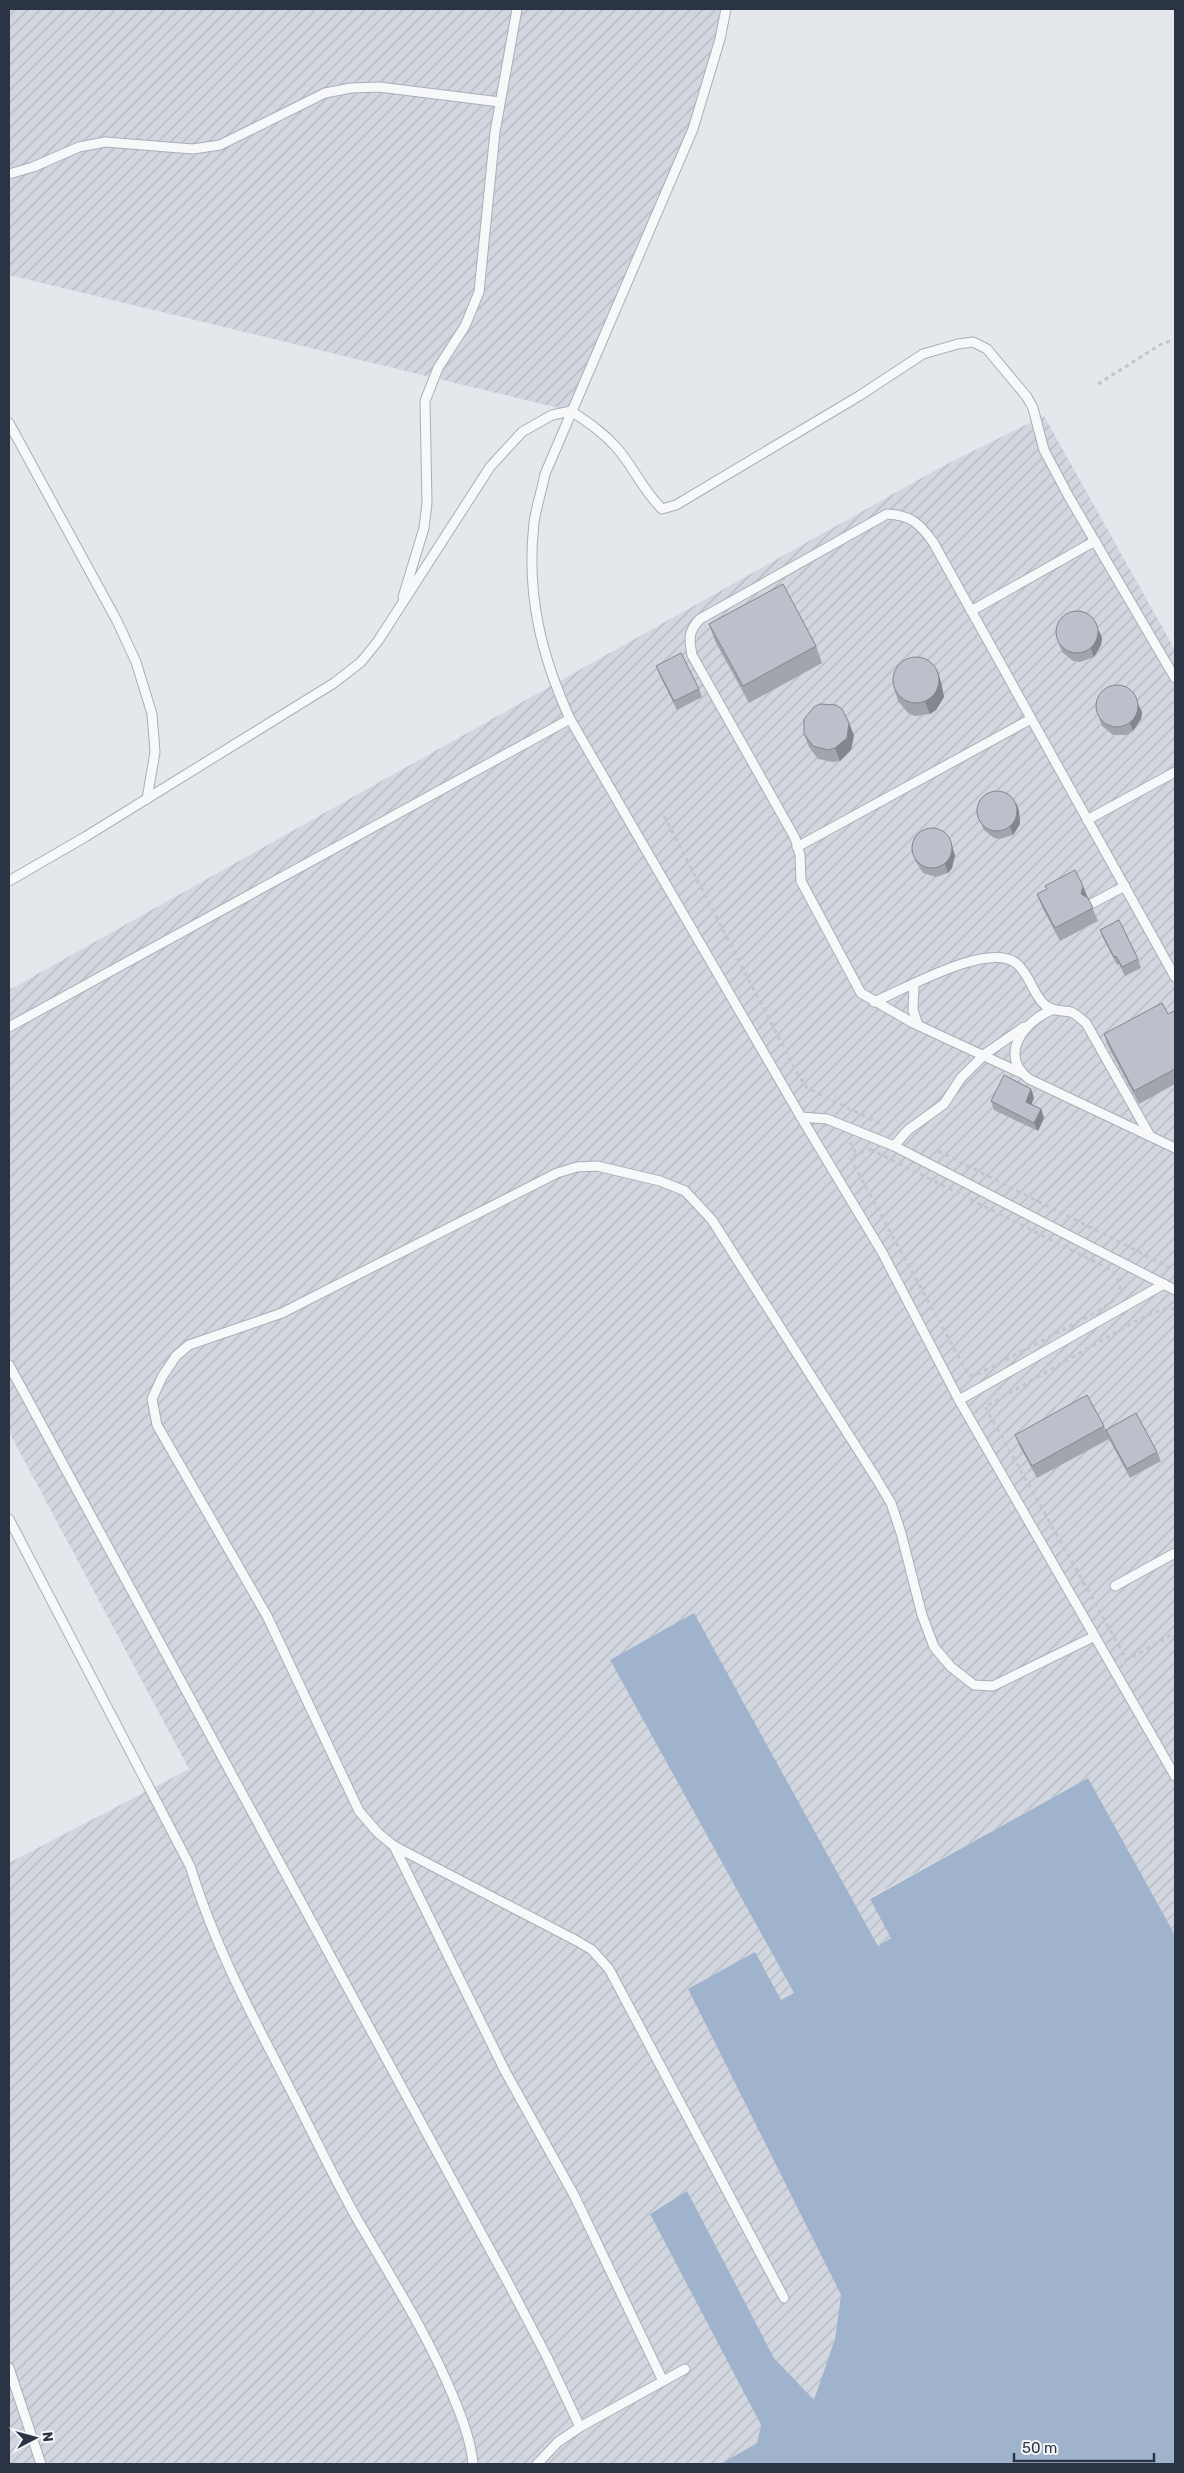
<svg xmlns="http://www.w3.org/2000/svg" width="1184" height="2473" font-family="Rubik,sans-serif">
<defs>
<pattern id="industrial-furrows" width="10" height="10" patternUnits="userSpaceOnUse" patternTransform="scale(1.25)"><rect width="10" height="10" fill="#d2d6de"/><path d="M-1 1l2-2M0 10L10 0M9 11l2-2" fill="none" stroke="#b4b8c0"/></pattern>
</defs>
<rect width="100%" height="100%" fill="#e4e7ec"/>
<g fill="url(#industrial-furrows)">
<polygon points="9,9 726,9 693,129 571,411 9,275"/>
<polygon points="1044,416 1175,650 1175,1935 1088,1778 870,1898 891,1938 878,1946 694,1614 610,1660 794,1993 781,2001 688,1989 841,2295 835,2339 815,2401 774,2358 687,2192 650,2213 761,2425 757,2443 720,2464 9,2464 9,1863 189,1769 9,1432 9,990 943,466"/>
</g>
<polygon fill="#9fb4cc" points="694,1613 878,1946 891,1938 870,1899 1088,1778 1175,1935 1175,2464 720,2464 757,2443 761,2425 650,2214 687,2191 774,2358 814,2400 835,2339 841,2295 688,1989 755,1952 781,2000 794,1993 610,1660"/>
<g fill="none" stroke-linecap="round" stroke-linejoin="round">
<g stroke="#a9aeb7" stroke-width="11">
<g id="service">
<path d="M726,9L720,39L693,129L545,474C542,490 536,507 534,523C526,594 541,655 570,719L801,1117L882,1252L959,1400L1175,1776"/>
<polyline points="9,174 33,167 79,147 105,142 193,149 220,145 325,93 351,88 379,87 500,102"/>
<polyline points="9,423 117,621 136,662 152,714 155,752 147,799"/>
<polyline points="403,597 424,528 427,503 425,401 438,368 465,326 479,292 495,132 517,9"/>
<polyline points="971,611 1095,541"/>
<polyline points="1087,820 1175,772"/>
<polyline points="797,847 1031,719"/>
<path d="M9,881L85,837L334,683L361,662L378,641L490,467L522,432L552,415L571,411C587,422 603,432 616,447C634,467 641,488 662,509L676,505L859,396L923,354L958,344L973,342L987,349L1027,397L1033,408L1044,450L1069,497L1175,678"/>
<polyline points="1091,904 1125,886"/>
<polyline points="914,985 913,1010 918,1025"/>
<path d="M874,1002C905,989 990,940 1017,964C1030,975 1033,995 1045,1005C1053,1012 1062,1010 1071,1012C1076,1014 1082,1020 1086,1023L1150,1136"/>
<path d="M1052,1010C1024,1021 998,1055 1029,1079L1175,1148"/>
<polyline points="9,1027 570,719"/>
<path d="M1021,1073L913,1023L861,993L801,881L800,855L795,838L692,655C689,639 688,631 700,619L887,514C911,515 920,524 933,542L1175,977"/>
<polyline points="801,1117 827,1119 894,1146 1175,1290"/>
<polyline points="894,1146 908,1130 944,1104 961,1078 985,1054 1024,1027"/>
<polyline points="9,1365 505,2277 547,2357 580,2427"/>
<polyline points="959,1400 1164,1284"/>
<path d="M9,1519L190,1866C214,1944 249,2010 287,2083C310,2127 331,2173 356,2217C390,2276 427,2333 453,2396C462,2418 471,2441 473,2464"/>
<polyline points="1115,1586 1175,1553"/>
<polyline points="394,1846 505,2071 574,2195 663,2381"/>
<polyline points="784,2298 609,1969 592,1950 577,1941 394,1846 378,1833 359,1811 267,1616 157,1425 152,1399 162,1377 176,1356 189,1345 282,1313 557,1173 577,1167 597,1166 660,1181 685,1191 712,1220 876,1478 891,1503 901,1533 922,1615 934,1647 951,1667 974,1685 993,1686 1093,1637"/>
<polyline points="9,2368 41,2464"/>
<polyline points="537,2464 558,2442 580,2427 685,2369"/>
</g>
</g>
<g stroke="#c2c5cb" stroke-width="3" stroke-dasharray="4 4" stroke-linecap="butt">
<polyline points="1098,384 1163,343 1175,340"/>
<polyline points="664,816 797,1073 807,1088 883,1125"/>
<polyline points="850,1142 857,1155"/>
<path d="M870,1149L1111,1270C1133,1293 1111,1303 1091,1315L980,1373L969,1376L850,1158Z"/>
<polyline points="938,1151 1175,1270"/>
<polyline points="1175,1309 1166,1308 1143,1317 985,1407 1127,1660 1173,1634 1175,1638"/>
</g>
<use href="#service" stroke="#f7f8fa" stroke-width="9"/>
</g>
<g fill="#a1a5ae">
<polygon points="709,624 816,646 822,663 749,703 715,641"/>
<polygon points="1102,638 1101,645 1094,657 1080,662 1073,661 1062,652 1059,644"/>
<polygon points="656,666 699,689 702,697 677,710 659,674"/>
<polygon points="941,682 944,697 936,710 930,714 915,716 908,713 898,701 894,688"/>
<polygon points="1138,704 1142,712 1141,719 1133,731 1127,735 1113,735 1102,726 1099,718"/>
<polygon points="804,734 854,735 851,750 840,761 833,762 818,759 809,747"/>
<polygon points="1019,811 1020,824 1013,835 1000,839 994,838 984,830 978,816"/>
<polygon points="913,853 955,855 952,868 948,873 936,877 923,873 916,862"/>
<polygon points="1083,886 1098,921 1060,941 1042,907 1037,894"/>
<polygon points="1100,930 1138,959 1141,968 1125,976 1119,964 1117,965 1103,938"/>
<polygon points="1175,1013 1175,1084 1139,1104 1108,1046 1104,1034"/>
<polygon points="1031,1089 1034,1098 1031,1104 1041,1109 1044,1118 1038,1131 994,1110 991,1101"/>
<polygon points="1104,1426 1106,1430 1157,1452 1161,1461 1130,1478 1109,1439 1037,1478 1020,1447 1015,1435"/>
</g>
<g fill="#83868d">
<polygon points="1099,630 1102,638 1101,645 1094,657 1091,649"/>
<polygon points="937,669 941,682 944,697 936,710 930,714 925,702"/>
<polygon points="1138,704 1142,712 1141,719 1133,731 1130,723"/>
<polygon points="849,723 854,735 851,750 840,761 835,748"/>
<polygon points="1016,802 1019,811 1020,824 1013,835 1010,826"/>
<polygon points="952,846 955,855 952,868 948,873 945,864"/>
<polygon points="1083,886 1088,899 1081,894"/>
<polygon points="1031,1089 1034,1098 1029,1110 1026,1102"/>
<polygon points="1041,1109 1044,1118 1038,1131 1034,1123"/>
</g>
<g fill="#bbc0ca" stroke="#83868d">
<polygon points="783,584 816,646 743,686 709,624"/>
<circle cx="1077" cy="632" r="21"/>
<polygon points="681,653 699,689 674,701 656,666"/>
<circle cx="916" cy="680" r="23"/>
<circle cx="1117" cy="706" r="21"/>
<polygon points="820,704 836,705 842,709 849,723 847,738 835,748 828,750 813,746 804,734 804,719 814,707"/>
<circle cx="997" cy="811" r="20"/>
<circle cx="932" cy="848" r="20"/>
<polygon points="1075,870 1083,886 1081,894 1088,898 1093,908 1055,928 1037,894 1047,889 1045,886"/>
<polygon points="1119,920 1138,959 1122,967 1116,956 1114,957 1100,930"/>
<polygon points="1162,1003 1168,1014 1174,1011 1175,1013 1175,1069 1134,1091 1104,1034"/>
<polygon points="1004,1075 1031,1089 1026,1102 1041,1109 1034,1123 991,1101"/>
<polygon points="1087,1395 1104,1426 1032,1466 1015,1435"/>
<polygon points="1136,1413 1157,1452 1127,1469 1106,1430"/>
</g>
<rect width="1184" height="2473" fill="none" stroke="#2b3445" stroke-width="20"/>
<g transform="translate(35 2438) rotate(84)" stroke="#f4f6f9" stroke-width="4" paint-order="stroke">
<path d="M0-4L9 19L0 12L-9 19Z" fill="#2b3445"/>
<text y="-8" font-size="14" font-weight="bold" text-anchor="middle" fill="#2b3445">N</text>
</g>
<path d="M1014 2453v8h140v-8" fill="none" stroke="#2b3445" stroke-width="2.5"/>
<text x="1022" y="2453" font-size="15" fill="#2b3445" stroke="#f4f6f9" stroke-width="4" paint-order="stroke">50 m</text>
</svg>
